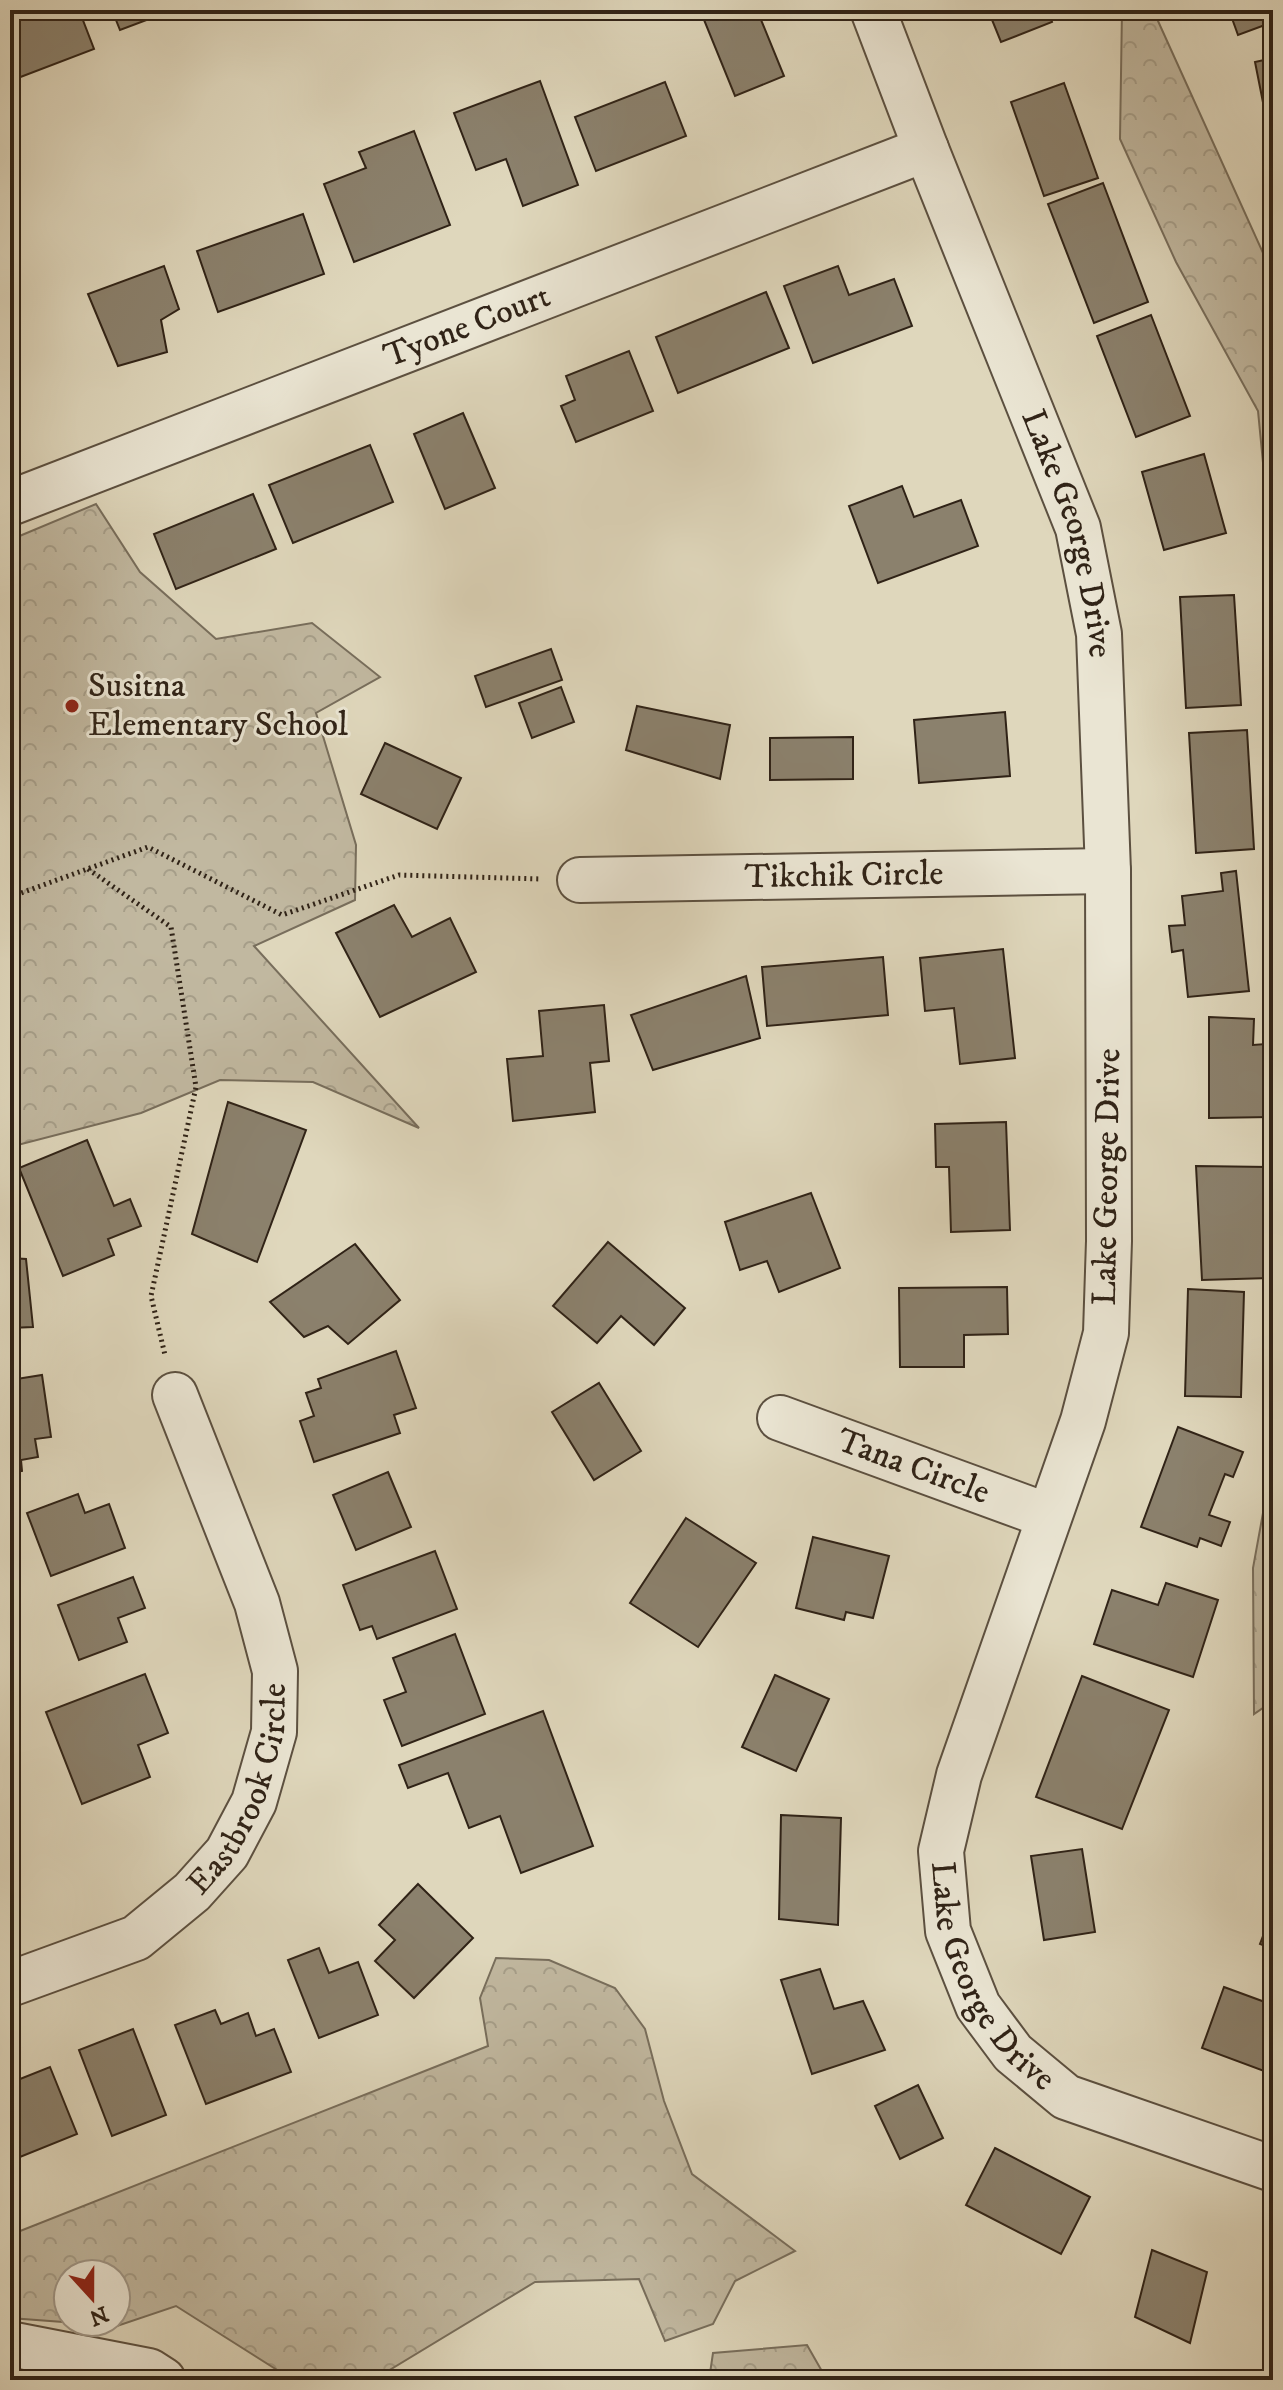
<svg xmlns="http://www.w3.org/2000/svg" width="1283" height="2390" font-family="'IM FELL DW Pica',serif">
<defs>
<pattern id="forest-crowns" width="20" height="18" patternUnits="userSpaceOnUse" patternTransform="scale(2)"><rect width="20" height="18" fill="#c1b8a0"/><path d="M2 6a3 3 0 1 1 6 0M12 15a3 3 0 1 1 6 0" fill="none" stroke="#a69e89"/></pattern>
</defs>
<rect width="100%" height="100%" fill="#dfd7bc"/>
<filter id="stains"><feTurbulence type="fractalNoise" baseFrequency=".0025" numOctaves="4"/><feColorMatrix values="0 0 0 0 .2 0 0 0 0 .09 0 0 0 0 .02 0 0 0 .5 -.17"/></filter>
<radialGradient id="worn" r=".72"><stop offset=".6" stop-color="#630" stop-opacity="0"/><stop offset="1" stop-color="#630" stop-opacity=".3"/></radialGradient>
<g fill="url(#forest-crowns)" stroke="#786e5c" stroke-width="2" fill-rule="evenodd">
<polygon points="1122,10 1159,10 1158,21 1273,275 1273,566 1258,411 1176,262 1120,139"/>
<polygon points="96,504 140,572 216,639 312,623 380,677 316,713 356,845 355,900 254,946 419,1128 313,1082 220,1080 141,1113 10,1147 10,540"/>
<polygon points="1273,1458 1273,1701 1254,1714 1253,1568"/>
<path d="M496,1958L549,1960L615,1988L645,2029L664,2101L692,2174L795,2251L735,2281L713,2324L665,2341L639,2279L535,2282L373,2380H293L176,2306L117,2326L10,2318V2235L488,2046L480,1998ZM116,2274V2322H68V2274Z"/>
<polygon points="807,2345 827,2380 709,2380 713,2353"/>
</g>
<g fill="#8b816d" stroke="#302317" stroke-width="2">
<polygon points="10,10 30,10 32,16 49,10 79,10 94,49 10,81"/>
<polygon points="112,10 173,10 120,30"/>
<polygon points="700,10 757,10 784,76 735,96"/>
<polygon points="988,10 1048,10 1052,22 1001,42"/>
<polygon points="1229,10 1273,10 1273,22 1238,35"/>
<polygon points="1273,58 1273,148 1272,148 1255,62"/>
<polygon points="540,81 578,185 523,206 506,159 476,170 454,113"/>
<polygon points="665,82 686,136 596,171 575,117"/>
<polygon points="1064,83 1098,178 1044,196 1011,102"/>
<polygon points="414,131 450,225 354,262 324,184 366,168 359,152"/>
<polygon points="1103,183 1148,302 1094,323 1048,204"/>
<polygon points="303,214 324,274 218,312 197,251"/>
<polygon points="164,266 179,309 161,320 167,352 118,366 88,294"/>
<polygon points="838,266 849,295 894,279 912,326 813,363 784,286"/>
<polygon points="766,292 789,348 678,393 656,337"/>
<polygon points="1151,315 1190,416 1136,437 1097,336"/>
<polygon points="629,351 653,411 576,442 561,406 575,400 566,376"/>
<polygon points="463,413 495,488 445,509 414,434"/>
<polygon points="370,445 393,502 293,543 269,485"/>
<polygon points="1204,454 1226,533 1164,550 1142,472"/>
<polygon points="902,486 914,517 961,500 978,546 878,583 849,506"/>
<polygon points="253,494 276,549 176,589 154,534"/>
<polygon points="1234,595 1241,705 1186,708 1180,597"/>
<polygon points="551,649 562,680 486,707 475,676"/>
<polygon points="561,687 574,722 532,738 519,703"/>
<polygon points="637,706 730,725 720,779 626,750"/>
<polygon points="1005,712 1010,776 919,783 914,720"/>
<polygon points="1247,730 1254,849 1196,853 1189,733"/>
<polygon points="853,737 853,779 770,780 770,738"/>
<polygon points="385,743 461,778 437,829 361,794"/>
<polygon points="1236,871 1249,991 1188,997 1183,950 1172,952 1169,926 1185,925 1182,896 1223,891 1221,873"/>
<polygon points="394,905 412,937 450,918 476,972 380,1017 336,933"/>
<polygon points="1003,949 1015,1058 960,1064 954,1008 925,1011 920,958"/>
<polygon points="883,957 888,1015 767,1026 762,967"/>
<polygon points="746,976 760,1038 653,1070 631,1015"/>
<polygon points="604,1005 609,1061 590,1063 595,1112 513,1121 507,1059 543,1056 539,1011"/>
<polygon points="1209,1017 1254,1019 1253,1045 1266,1044 1273,1091 1273,1117 1209,1118"/>
<polygon points="228,1102 306,1130 257,1262 192,1234"/>
<polygon points="1006,1122 1010,1230 951,1232 949,1167 936,1167 935,1124"/>
<polygon points="87,1140 114,1206 130,1199 141,1226 108,1239 114,1255 63,1276 19,1168"/>
<polygon points="1196,1166 1269,1167 1270,1278 1202,1280"/>
<polygon points="811,1193 840,1268 779,1292 767,1261 740,1270 725,1222"/>
<polygon points="608,1242 685,1308 654,1345 621,1316 597,1343 553,1306"/>
<polygon points="355,1244 400,1300 348,1344 328,1326 304,1337 270,1302"/>
<polygon points="10,1258 26,1259 33,1327 10,1328"/>
<polygon points="1007,1287 1008,1334 964,1335 964,1367 900,1367 899,1288"/>
<polygon points="1188,1289 1244,1292 1241,1397 1185,1396"/>
<polygon points="396,1351 416,1408 394,1415 400,1433 314,1462 300,1421 314,1416 306,1393 321,1388 318,1379"/>
<polygon points="42,1375 51,1437 35,1439 38,1457 21,1460 22,1471 10,1473 10,1380"/>
<polygon points="599,1383 641,1451 594,1480 552,1412"/>
<polygon points="1178,1427 1243,1452 1233,1477 1225,1474 1209,1515 1230,1522 1221,1546 1200,1538 1197,1547 1141,1527"/>
<polygon points="388,1472 411,1527 356,1550 333,1495"/>
<polygon points="78,1494 85,1513 109,1504 125,1548 51,1576 27,1513"/>
<polygon points="686,1518 756,1563 698,1647 630,1603"/>
<polygon points="813,1537 889,1556 873,1618 846,1612 844,1620 796,1608"/>
<polygon points="435,1551 457,1609 377,1639 372,1626 360,1630 343,1585"/>
<polygon points="133,1577 145,1608 118,1618 127,1642 79,1660 58,1605"/>
<polygon points="1166,1583 1218,1600 1193,1677 1094,1644 1112,1590 1158,1605"/>
<polygon points="455,1634 485,1714 402,1746 384,1700 406,1692 393,1658"/>
<polygon points="145,1674 168,1733 138,1745 150,1777 82,1804 46,1712"/>
<polygon points="775,1675 829,1699 796,1771 742,1747"/>
<polygon points="1082,1676 1169,1710 1122,1829 1036,1797"/>
<polygon points="543,1711 593,1846 521,1873 500,1816 469,1828 448,1773 408,1788 399,1765"/>
<polygon points="781,1815 841,1818 838,1925 779,1919"/>
<polygon points="1082,1849 1095,1932 1044,1940 1031,1856"/>
<polygon points="418,1884 473,1938 414,1998 375,1961 395,1940 379,1925"/>
<polygon points="1273,1910 1273,1949 1260,1944"/>
<polygon points="319,1948 329,1973 358,1962 378,2015 319,2038 288,1960"/>
<polygon points="820,1969 834,2009 863,2001 885,2050 812,2074 781,1980"/>
<polygon points="1224,1987 1273,2005 1273,2044 1264,2071 1202,2048"/>
<polygon points="215,2010 221,2024 248,2013 256,2036 274,2029 291,2072 206,2104 175,2025"/>
<polygon points="133,2029 166,2115 112,2136 79,2050"/>
<polygon points="50,2067 77,2134 10,2161 10,2083"/>
<polygon points="918,2085 943,2138 900,2159 875,2106"/>
<polygon points="995,2148 1090,2197 1061,2254 966,2205"/>
<polygon points="1152,2250 1207,2272 1190,2343 1135,2317"/>
</g>
<g fill="none" stroke-linecap="round" stroke-linejoin="round">
<g stroke="#5c5040" stroke-width="48">
<g id="minor">
<path id="s1" d="M873,10L926,149L1078,528L1099,634L1108,871L1109,1241L1106,1333L1083,1421L959,1775L941,1851L948,1931L978,2006L1013,2053L1066,2097L1273,2169"/>
<path id="s2" d="M10,503L926,149"/>
<path id="s3" d="M580,880L1108,871"/>
<path id="s4" d="M780,1418L1048,1516"/>
<path id="s5" d="M10,1984L136,1938L192,1892L227,1853L254,1802L274,1732L275,1671L257,1603L175,1395"/>
<polyline points="10,2344 149,2371 163,2380"/>
</g>
</g>
<g stroke="#302317" stroke-width="5" stroke-dasharray="2 4" stroke-linecap="butt">
<polyline points="88,869 171,927 196,1087 151,1296 165,1355"/>
<polyline points="10,897 148,847 282,915 399,875 541,879"/>
</g>
<use href="#minor" stroke="#eae5d3" stroke-width="44"/>
</g>
<circle fill="#8f2418" stroke="#eae5d3" stroke-width="3" cx="72" cy="706" r="8"/>
<g text-anchor="middle" dominant-baseline="central" stroke-width="6" stroke-linejoin="round" paint-order="stroke">
<g font-size="34" fill="#302317" stroke="#eae5d3">
<text stroke="none"><textPath href="#s2" startOffset="490">Tyone Court</textPath></text>
<text stroke="none"><textPath href="#s1" startOffset="560">Lake George Drive</textPath></text>
<text stroke="none"><textPath href="#s3" startOffset="264">Tikchik Circle</textPath></text>
<text transform="translate(1107 1177) rotate(-89)">Lake George Drive</text>
<text stroke="none"><textPath href="#s4" startOffset="142">Tana Circle</textPath></text>
<text stroke="none"><textPath href="#s5" startOffset="324">Eastbrook Circle</textPath></text>
<text stroke="none"><textPath href="#s1" startOffset="2048">Lake George Drive</textPath></text>
</g>
<g font-size="34" fill="#302317" stroke="#eae5d3" text-anchor="start">
<text x="88" y="686">Susitna<tspan x="88" dy="39">Elementary School</tspan></text>
</g>
</g>
<rect width="1283" height="2390" fill="none" stroke="#dfd7bc" stroke-width="40"/>
<rect x="12" y="12" width="1259" height="2366" fill="none" stroke="#302317" stroke-width="4"/>
<rect x="20" y="20" width="1243" height="2350" fill="none" stroke="#302317" stroke-width="2"/>
<g transform="translate(92 2298) rotate(159)"><circle r="38" fill="#eae5d3" stroke="#a09788" stroke-width="2"/>
<path d="M0-6L14 30L0 20L-14 30Z" fill="#8f2418"/>
<text y="-12" font-size="22" font-weight="bold" text-anchor="middle" fill="#302317">N</text>
</g>
<rect width="100%" height="100%" filter="url(#stains)"/>
<rect width="100%" height="100%" fill="url(#worn)"/>
</svg>
